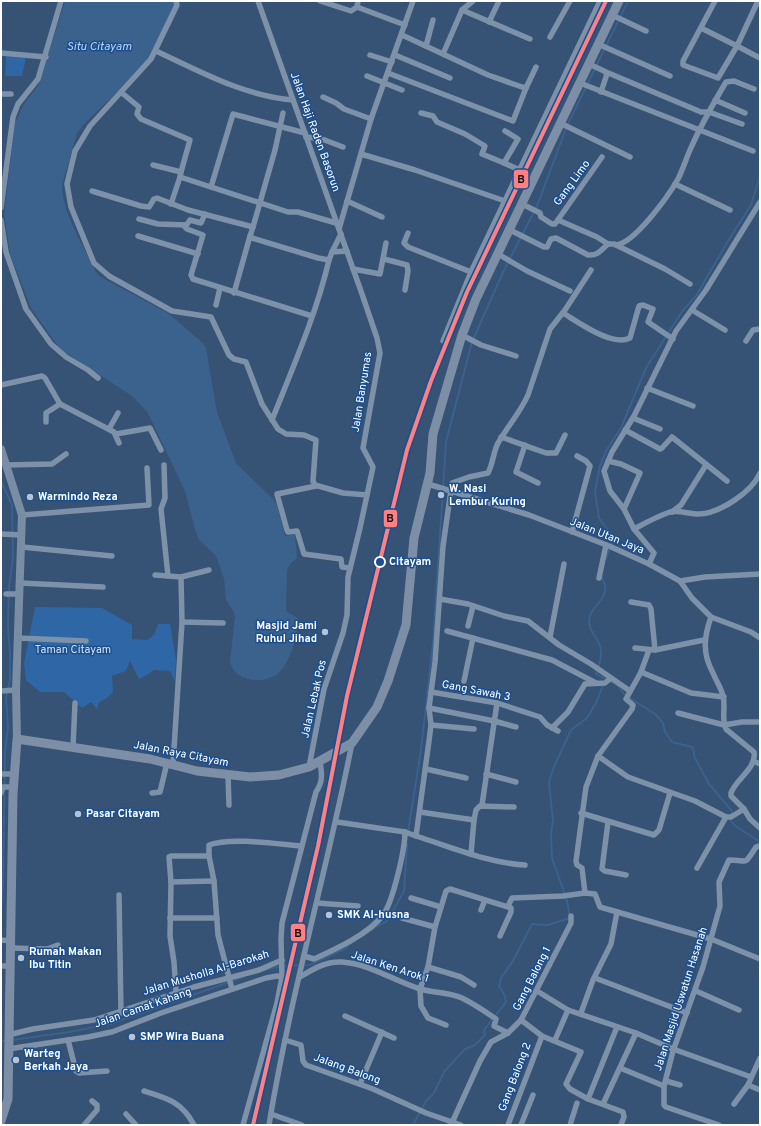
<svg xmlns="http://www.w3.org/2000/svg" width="761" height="1126" font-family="Overpass,sans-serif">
<rect width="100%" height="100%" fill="#365274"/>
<g fill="#2f66a5">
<polygon points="6,56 26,58 22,76 5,76"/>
<polygon points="35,607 102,608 132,625 132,639 147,640 154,635 158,624 170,624 176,660 175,681 170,671 154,670 147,675 139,679 130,661 126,671 112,676 113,692 107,698 99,702 97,709 91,702 82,708 64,692 40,692 26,680 24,663"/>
</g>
<path fill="#3b618d" d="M65,1H174V6L153,53L134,76L85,123L77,133L62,185C63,215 83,244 95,270L99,276L168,313L203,343L206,348L217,412L236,463L274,500L277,506L285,536L295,534L297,558L290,564L287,570L286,611L299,619C296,636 293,654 283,668C271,686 235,684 230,662L235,617L234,612L226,600L224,579L216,556L199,540L196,533L185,491L148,413L132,396L60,349L31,308L10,254L4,213L15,123L24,104L39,84Z"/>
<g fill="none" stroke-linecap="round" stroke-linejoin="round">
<g stroke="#3b618d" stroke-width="2">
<polyline points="1,481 12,505 13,558 9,587 8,627 10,655 10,680 6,698 8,727 5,753 3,885 1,911"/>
<polyline points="605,560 612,544 609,532 599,518 595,491 600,466 607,449 621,428 646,368 683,310 696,296 728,241 751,205 760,176"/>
<path d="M601,576C602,579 604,582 605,585C608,601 589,607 589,621C589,631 595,635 599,643C604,653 599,664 596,674L617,685L625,695L655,714L663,723L665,732L672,742L692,747L694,752V756L709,784L732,811L731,814"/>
<polyline points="730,819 734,825 760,842"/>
<polyline points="408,832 421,750 433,643 446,442 472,342 504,270 537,206 567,126 628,1"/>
<polyline points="371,930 387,921 404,891 407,844"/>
<polyline points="262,971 280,966 310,965 346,948 351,943"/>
<polyline points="12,1040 69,1032 110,1024 244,977"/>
<polyline points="1,1041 6,1041"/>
<polyline points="413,1125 426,1101 434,1093 444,1072 465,1049 475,1045 485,1035 484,1030 506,1002 504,994 499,986 501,978 513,961 532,924 548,925 570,918 567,901 552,858 551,833 553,821 549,782 553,769 571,730 587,718 596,703 604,683"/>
</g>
<g stroke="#7d92a8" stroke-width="5.5">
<polyline points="176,1 177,5 151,59 90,126 75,151 67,184 71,207 94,263 109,276 172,311 211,317 229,355 234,359 246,362 262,404 278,429 286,434 304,435 316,440 313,481 315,485 343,493 367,495"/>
<polyline points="258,1 362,294 377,338 380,353 363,448 373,467 360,528 348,577 347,615 343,633 324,689 309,767"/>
<polyline points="320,1 351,11 357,7 358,1"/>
<polyline points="715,1 683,61 683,65 718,78 737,46 760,58"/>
<polyline points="357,7 405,25"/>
<polyline points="462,10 530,39"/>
<polyline points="612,15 646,31"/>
<polyline points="489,22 499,1"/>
<polyline points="701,28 737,46 758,1"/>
<polyline points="402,35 488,75 522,87 526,88 536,67"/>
<polyline points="550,37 570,1"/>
<polyline points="598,44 670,76"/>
<polyline points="426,46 433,20"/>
<path d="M156,51C199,71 244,96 293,100"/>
<polyline points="1,53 46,57"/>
<polyline points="443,54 462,10 473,1"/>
<polyline points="370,55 392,62"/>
<polyline points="395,55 450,78"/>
<polyline points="589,64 604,71 607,74 601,92"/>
<polyline points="606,72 701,112 709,112 742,124"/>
<polyline points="388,73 513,121 526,88"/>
<polyline points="367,76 402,90"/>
<polyline points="580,83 753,151"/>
<polyline points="122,93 139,107 137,114 141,119 190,140 181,172"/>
<polyline points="1,94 11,94"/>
<polyline points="323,97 336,103 344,109 371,119"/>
<polyline points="715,100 745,113"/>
<polyline points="421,113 433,116 437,122 465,134 485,146 482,154 504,163"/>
<polyline points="560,123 630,157"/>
<polyline points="505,131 518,139 504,163 520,170"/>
<polyline points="306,137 322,139 343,147"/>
<polyline points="361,154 415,170 505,201"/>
<polyline points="153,165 181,172 180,177 288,212 298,212 336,223"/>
<polyline points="675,184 730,210"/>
<polyline points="211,187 233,114 305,133"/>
<polyline points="92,191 141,206 149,207 154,199 157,198 188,210 253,227 275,150 283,113"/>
<polyline points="347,201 382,217"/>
<polyline points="171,204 180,177"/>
<polyline points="522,204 540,213 541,217 552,224 555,224 602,157"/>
<polyline points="1,208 13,117 18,104 38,79 61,1"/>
<polyline points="205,214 201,223 190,220 185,227 187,229 203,235 191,275 193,279 312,316"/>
<polyline points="139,219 158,224 186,225"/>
<polyline points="1,220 6,252 26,309 51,344 66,357 88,370 98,378"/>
<polyline points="558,220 597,237 608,244"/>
<polyline points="253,227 250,236 252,238 318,258 329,260 332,252 347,251"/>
<polyline points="339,229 371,119 413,1"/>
<path d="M510,230L544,247H547L551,239L556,238L588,255C598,256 601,250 608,244H614L665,269L690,284"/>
<polyline points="408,233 404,243 408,247 471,272"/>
<polyline points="138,236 198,254"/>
<path d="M616,245C635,243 669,195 678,179C683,169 686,159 690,150C700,127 713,104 726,82L734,81L754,89"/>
<polyline points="332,252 341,234"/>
<polyline points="498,254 527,271 570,291"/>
<polyline points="384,259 407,265 408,271 405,290"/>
<polyline points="353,269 380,274 386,243"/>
<polyline points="234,293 250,236"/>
<polyline points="216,305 220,288"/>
<polyline points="692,310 725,330"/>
<path d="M563,313C578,322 612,347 630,338L639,306L643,305L653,309L648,322L673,339"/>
<polyline points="462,335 481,345 516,356"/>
<polyline points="443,341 471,272 600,1"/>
<polyline points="746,341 753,330 760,329"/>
<polyline points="1,385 42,376 45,378 60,404 114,432 119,443"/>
<polyline points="647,388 693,406"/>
<polyline points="633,418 660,429"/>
<path d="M272,420C293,367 316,315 329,260"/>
<polyline points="46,422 46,413 60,404"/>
<polyline points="109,429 118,413"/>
<polyline points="625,430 660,449 662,448 672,437 727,481"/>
<polyline points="116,434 150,428 161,450"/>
<polyline points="501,437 546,453 556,453 565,435"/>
<polyline points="525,445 516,472 538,483"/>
<polyline points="608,461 621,464 640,473 624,509"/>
<polyline points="6,465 52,464 66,454"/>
<polyline points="164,465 165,498 161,509 168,576"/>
<polyline points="428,484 529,515 609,546 649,564 680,581 692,598 711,617 751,632 760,638"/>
<polyline points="316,486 277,494 287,530 288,532 297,531 304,554 341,559 342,567 350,568"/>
<polyline points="672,512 681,505 706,465"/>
<polyline points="22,515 149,505 147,468"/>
<path d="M634,529C645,523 658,516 670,512C679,510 689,514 698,514C719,514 752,492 760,473"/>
<polyline points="572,532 590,466 586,461 577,456"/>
<polyline points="1,534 22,535"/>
<polyline points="22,547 112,556"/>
<polyline points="649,564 654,553 634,529 624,509 610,491 604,471 612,452 634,416 676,331 706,290 760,202"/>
<polyline points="155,575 181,577 209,570"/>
<polyline points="181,577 182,622 223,623"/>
<polyline points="599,578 606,545"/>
<polyline points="680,581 705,577 760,574"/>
<polyline points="20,583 103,587"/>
<polyline points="6,594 20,594"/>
<polyline points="440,599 468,604 504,616 528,621 559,645 591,664 630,691"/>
<polyline points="631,602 649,605 651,609 655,650"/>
<path d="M711,617C704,637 702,653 713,673C716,681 721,687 723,696C726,707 721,719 726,729L754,752C757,768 736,779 731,793V796L744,809"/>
<polyline points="468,626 473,606"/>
<polyline points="447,631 552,660 596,683"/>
<polyline points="550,637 564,564"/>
<polyline points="18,638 86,641"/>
<polyline points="635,648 655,650 704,640"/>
<polyline points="649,650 641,672 626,699 633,705 632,709 598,756 628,777 695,801 726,817 731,817 744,809 750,819 760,828"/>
<polyline points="641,672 691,693 724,697"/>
<polyline points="464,681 473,638"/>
<polyline points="1,691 16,690"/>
<polyline points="431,692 497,703 540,717 547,725 558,731"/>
<polyline points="429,708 494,721 516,727"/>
<polyline points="678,713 724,725 742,722 760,722"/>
<polyline points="431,725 474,729"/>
<polyline points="552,728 568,712 585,684 605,683 611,678"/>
<polyline points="73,747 75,703"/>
<polyline points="753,761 760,764"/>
<polyline points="173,765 182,622"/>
<polyline points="426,769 466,778"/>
<polyline points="1,774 14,774"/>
<polyline points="486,774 516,782"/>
<polyline points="228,775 229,805"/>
<polyline points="1,793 3,787 13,787"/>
<polyline points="152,793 160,792 167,763"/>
<polyline points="482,805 497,703"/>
<polyline points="420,812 474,820 476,810 480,806 514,807"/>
<polyline points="581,813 654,835 659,830 670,793"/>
<polyline points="337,822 405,832"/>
<polyline points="608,822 602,869 605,871 626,875"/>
<path d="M416,836C451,847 488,863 525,865"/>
<polyline points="471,854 474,820"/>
<path d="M209,856V845C231,837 277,844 301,846"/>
<polyline points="697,868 726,817"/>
<polyline points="171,882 214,881"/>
<polyline points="585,893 582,868 577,865 576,861 586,787 598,756"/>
<polyline points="119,895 121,1013"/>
<polyline points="411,898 441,907"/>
<polyline points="317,903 358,906"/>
<polyline points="508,906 512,898 563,896 585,893 595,894 600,907 711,939 760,959"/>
<polyline points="481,910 485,900"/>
<polyline points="170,918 217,918"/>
<polyline points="402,918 435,927"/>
<polyline points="1,940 11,941"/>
<polyline points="11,948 47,949 58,945"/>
<path d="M304,956L314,959C336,949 369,934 383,915C393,902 405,849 405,832L416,836L429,741L431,725L429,708L435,662L443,546L452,483L469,477L488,473C493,464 493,453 498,443C507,427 520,413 528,395L550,329L565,310L591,270"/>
<polyline points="1,966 10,966"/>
<polyline points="428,967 461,977 474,985"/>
<path d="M300,977C313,969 326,961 342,962C370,964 394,981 420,989C433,993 449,992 462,998C472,1003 483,1010 493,1017L496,1019L494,1026L508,1033"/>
<polyline points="595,978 687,1013"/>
<polyline points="537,991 568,1010 636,1033 673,1049 751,1077"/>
<polyline points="696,991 739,1010"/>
<polyline points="176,992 174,962 170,936 171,882 169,857 171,856 209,856 214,881 218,935 232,989"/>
<polyline points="581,1013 593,980 611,944 617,912"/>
<polyline points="345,1016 394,1038"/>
<polyline points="521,1020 542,1036 581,1052 566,1084 570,1089 588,1099"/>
<polyline points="446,1025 428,1018 421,1006 420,989 428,967 435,927 446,891 450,889 511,908 511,912 500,936"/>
<polyline points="617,1027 588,1099 623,1112 624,1117 621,1125"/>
<polyline points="8,1035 33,1029 94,1020 194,987 259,970 282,960"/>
<polyline points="68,1040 76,1071 79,1073 107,1071"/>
<polyline points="285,1040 301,1045 303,1061 306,1065 373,1089 426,1113 461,1125"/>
<polyline points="555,1040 568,1010"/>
<polyline points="8,1049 88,1037 112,1032 161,1013 266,978 277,976 282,977"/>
<polyline points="620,1068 664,1086"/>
<polyline points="666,1081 680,1085"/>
<polyline points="360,1084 382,1032"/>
<polyline points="748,1085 760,1090"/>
<path d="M144,1091C167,1098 182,1102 194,1125"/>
<polyline points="603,1104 636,1033"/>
<polyline points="734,1104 748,1085 760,1058"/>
<polyline points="126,1114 136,1125"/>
<polyline points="271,1114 302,1125"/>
<polyline points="84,1125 97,1110 97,1105 92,1101"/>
<path d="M243,1125L277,1003L282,977L281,939L282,923L316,792C323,782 322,774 320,762"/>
<path d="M269,1125C290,996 327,871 352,743"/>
<polyline points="451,1125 480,1061 491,1042 508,1033 521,1020 571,923 571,916"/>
<polyline points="508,1125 542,1036"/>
<polyline points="521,1125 533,1095"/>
<polyline points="570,1125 577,1103"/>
<path d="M719,1125L666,1107L664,1105V1086L673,1051L703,967L720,906L719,882L729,860C749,860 743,867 756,847L760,846"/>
</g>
<polyline stroke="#798da4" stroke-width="8" points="1,449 22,515 16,690 17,739"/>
<polyline stroke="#7d8ea7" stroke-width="9" points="1,1121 8,1099 13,794 17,739 150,759 197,771 250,777 279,775 309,767 352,743 377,707 388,681 406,625 414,538 430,473 433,434 462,335 476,299 619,1"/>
<g stroke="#1b4f8f" stroke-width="7">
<polyline id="rail-1" points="253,1125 318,846 347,696 407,450 431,381 467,292 606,1"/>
</g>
<use href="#rail-1" stroke="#ff8083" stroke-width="4"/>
</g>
<g fill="#b9c2ce" stroke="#1b4f8f" stroke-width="1.5">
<circle cx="441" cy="495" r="4"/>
<circle cx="30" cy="497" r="4"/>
<circle cx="325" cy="632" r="4"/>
<circle cx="78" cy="814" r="4"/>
<circle cx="329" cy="915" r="4"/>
<circle cx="21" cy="958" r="4"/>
<circle cx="132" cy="1037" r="4"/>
<circle cx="16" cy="1060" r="4"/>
</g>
<circle fill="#1b4f8f" stroke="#fff" stroke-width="2" cx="380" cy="562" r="5"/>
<g text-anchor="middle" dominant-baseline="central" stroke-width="3" stroke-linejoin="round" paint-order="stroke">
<g font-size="11" fill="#fff" stroke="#1b4f8f">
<text transform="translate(315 132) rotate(70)">Jalan Haji Raden Basorun</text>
<text transform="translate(572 183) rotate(-54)">Gang Limo</text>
<text transform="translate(362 392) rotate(-81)">Jalan Banyumas</text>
<text transform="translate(607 536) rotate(22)">Jalan Utan Jaya</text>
<text transform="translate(476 691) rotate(11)">Gang Sawah 3</text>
<text transform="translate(314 699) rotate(-77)">Jalan Lebak Pos</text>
<text transform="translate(181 754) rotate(11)">Jalan Raya Citayam</text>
<text transform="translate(390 967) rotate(18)">Jalan Ken Arok 1</text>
<text transform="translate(206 973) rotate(-17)">Jalan Musholla Al-Barokah</text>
<text transform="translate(532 979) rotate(-63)">Gang Balong 1</text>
<text transform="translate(681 999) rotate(-72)">Jalan Masjid Uswatun Hasanah</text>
<text transform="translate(143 1008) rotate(-19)">Jalan Camat Kahang</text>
<text transform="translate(347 1069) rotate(20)">Jalang Balong</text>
<text transform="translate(515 1077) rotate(-69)">Gang Balong 2</text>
</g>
<g font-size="11" font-weight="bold" fill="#fff" stroke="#1b4f8f" text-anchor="start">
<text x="449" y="489">W. Nasi<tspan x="449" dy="13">Lembur Kuring</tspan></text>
<text x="38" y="497">Warmindo Reza</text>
<text x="317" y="626" text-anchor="end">Masjid Jami<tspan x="317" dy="13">Ruhul Jihad</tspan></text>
<text x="86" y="814">Pasar Citayam</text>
<text x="337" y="915">SMK Al-husna</text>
<text x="29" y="952">Rumah Makan<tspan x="29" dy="13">Ibu Titin</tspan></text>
<text x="140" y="1037">SMP Wira Buana</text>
<text x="24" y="1054">Warteg<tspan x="24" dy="13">Berkah Jaya</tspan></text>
</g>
<g font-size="11" font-weight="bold" fill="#fff" stroke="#1b4f8f" text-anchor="start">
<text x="389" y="562">Citayam</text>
</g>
<g font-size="11" fill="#cfe3fa" stroke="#1b4f8f">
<text x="73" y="650">Taman Citayam</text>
</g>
<g font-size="12" font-style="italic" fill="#b5d3f5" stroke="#1b4f8f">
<text x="99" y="47">Situ Citayam</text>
</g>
</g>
<g stroke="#1b4f8f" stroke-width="1.5">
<rect x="513" y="169" width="16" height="20" rx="4" fill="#ff8083"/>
<rect x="383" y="509" width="15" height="19" rx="4" fill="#ff8083"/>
<rect x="290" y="923" width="16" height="19" rx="4" fill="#ff8083"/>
</g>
<g font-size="11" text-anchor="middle" font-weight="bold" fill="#111">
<text x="521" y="183">B</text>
<text x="390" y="522">B</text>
<text x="298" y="937">B</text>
</g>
<rect width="761" height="1126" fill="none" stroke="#ffffff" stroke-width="4"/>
</svg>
